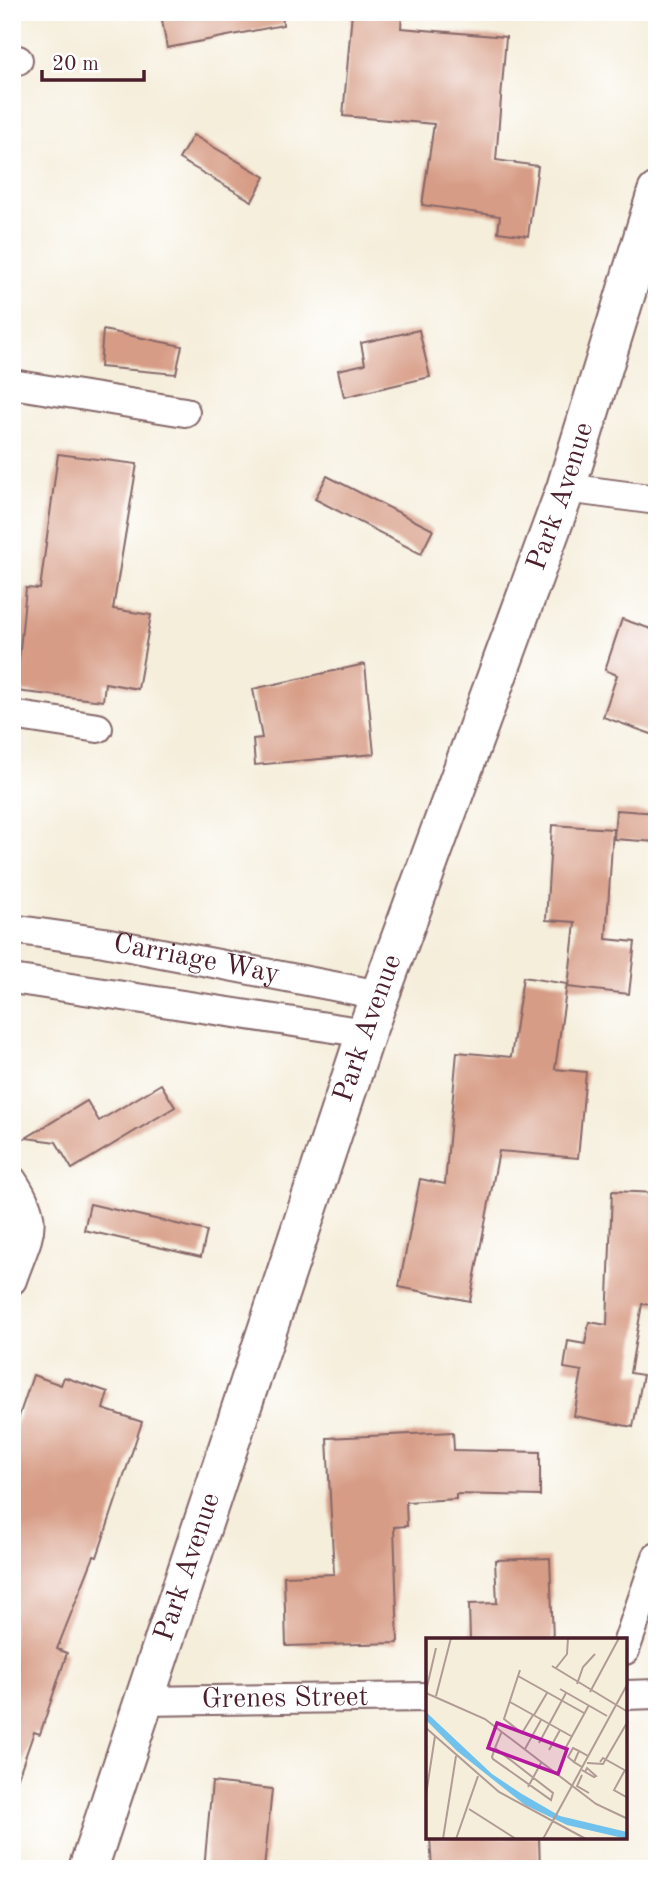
<svg xmlns="http://www.w3.org/2000/svg" width="669" height="1881" font-family="'Old Standard TT',serif">
<rect width="100%" height="100%" fill="#fff"/>
<filter id="ink" filterUnits="userSpaceOnUse"><feTurbulence type="fractalNoise" baseFrequency=".0143" numOctaves="2"/><feDisplacementMap in="SourceGraphic" scale="14" xChannelSelector="R" yChannelSelector="G"/><feConvolveMatrix kernelMatrix="1 2 1 2 8 2 1 2 1" color-interpolation-filters="sRGB"/></filter>
<filter id="wash" filterUnits="userSpaceOnUse"><feTurbulence type="fractalNoise" baseFrequency=".00686" numOctaves="4" result="noise"/><feDisplacementMap in="SourceGraphic" scale="28" xChannelSelector="R" yChannelSelector="G"/><feGaussianBlur stdDeviation="1.57" result="paint"/><feColorMatrix in="noise" values="0 0 0 0 0 0 0 0 0 0 0 0 0 0 0 0 0 1.4 0 .05"/><feComposite in="paint" operator="in"/></filter>
<g filter="url(#wash)">
<rect width="100%" height="100%" fill="#f5eedb"/>
<g id="blocks">
<g fill="#d79c85">
<polygon points="200,12 282,12 283,25 167,48 162,20"/>
<polygon points="352,12 402,12 401,28 506,37 496,160 538,166 528,236 498,232 500,216 422,205 434,124 343,116"/>
<polygon points="193,135 265,177 252,201 179,159"/>
<polygon points="103,330 182,346 176,374 100,367"/>
<polygon points="419,330 430,377 344,397 338,370 365,364 361,343"/>
<polygon points="58,454 137,464 113,609 151,615 138,689 105,683 103,701 16,691 26,588 40,589"/>
<polygon points="327,476 433,530 421,554 315,499"/>
<polygon points="622,619 657,631 657,736 603,717 617,675 605,670"/>
<polygon points="365,664 374,754 255,765 253,739 262,738 253,689"/>
<polygon points="616,810 657,813 657,842 614,839"/>
<polygon points="552,825 613,829 606,939 635,942 629,994 568,987 575,922 546,920"/>
<polygon points="523,977 567,984 555,1069 586,1072 578,1158 499,1151 470,1301 399,1287 420,1179 445,1184 457,1052 511,1057"/>
<polygon points="161,1084 175,1107 72,1169 56,1142 26,1138 87,1101 99,1121"/>
<polygon points="612,1191 657,1193 657,1305 642,1304 630,1373 643,1375 633,1427 574,1416 582,1371 564,1368 568,1341 585,1344 589,1322 607,1325"/>
<polygon points="90,1204 207,1231 201,1257 84,1230"/>
<polygon points="33,1375 61,1385 64,1377 108,1392 103,1409 142,1422 97,1557 94,1556 57,1649 67,1653 40,1734 34,1732 16,1783 12,1783 12,1437"/>
<polygon points="453,1432 454,1450 540,1452 540,1496 456,1494 456,1499 406,1502 407,1526 394,1527 398,1643 286,1646 284,1576 334,1574 327,1438"/>
<polygon points="550,1558 553,1640 470,1640 469,1604 497,1603 495,1560"/>
<polygon points="212,1782 272,1789 264,1869 204,1869"/>
<polygon points="430,1837 539,1837 540,1869 432,1869"/>
</g>
</g>
</g>
<g filter="url(#ink)">
<use href="#blocks" fill-opacity="0" stroke="#866769" stroke-width="2"/>
<g fill="none" stroke-linecap="round" stroke-linejoin="round">
<g stroke="#866769" stroke-width="32">
<g id="street">
<polyline points="12,59 18,60"/>
<polyline points="12,384 185,412"/>
<polyline points="566,488 657,500"/>
<polyline points="12,715 98,728"/>
<path id="s1" d="M12,929L104,942L380,995"/>
<polyline points="12,979 366,1033"/>
<path d="M12,1180C42,1224 28,1233 12,1280"/>
<polyline points="625,1650 657,1557"/>
<polyline points="625,1695 657,1694"/>
<path id="s2" d="M143,1701L428,1697"/>
</g>
</g>
<g stroke="#866769" stroke-width="42">
<g id="secondary">
<path id="s3" d="M88,1869L366,1033L566,488L657,192"/>
</g>
</g>
<use href="#street" stroke="#fff" stroke-width="28"/>
<use href="#secondary" stroke="#fff" stroke-width="38"/>
</g>
</g>
<g text-anchor="middle" dominant-baseline="central" stroke-width="5" stroke-linejoin="round" paint-order="stroke">
<g font-size="28" fill="#4a1f2b" stroke="#fff">
<text stroke="none"><textPath href="#s3" startOffset="1452">Park Avenue</textPath></text>
<text stroke="none"><textPath href="#s1" startOffset="187">Carriage Way</textPath></text>
<text stroke="none"><textPath href="#s3" startOffset="886">Park Avenue</textPath></text>
<text stroke="none"><textPath href="#s3" startOffset="318">Park Avenue</textPath></text>
<text stroke="none"><textPath href="#s2" startOffset="142">Grenes Street</textPath></text>
</g>
</g>
<g transform="translate(426 1638)">
<rect width="201" height="201" fill="#f5eedb"/>
<path d="M0,74L66,136L96,156L134,178L201,194V201L141,187L99,167L31,113L0,82Z" fill="#70c1eb"/>
<path fill="none" stroke="#b19b95" stroke-width="2" d="M126,28L202,74M130,30L141,16L142,0M94,32L78,81L96,95L107,77M92,38L158,75M151,46L157,29L169,16M134,51L181,78M0,53L10,10M164,54L193,0M0,55L59,81L170,166L202,181M10,58L25,0M84,64L145,98M108,77L121,55M0,90L73,154L160,201M113,105L140,55M69,110L127,155L125,162L67,121L66,119L69,110L76,93M99,111L115,82M139,111L163,67M123,112L134,92M148,124L142,119L147,110L153,113M174,124L177,120L202,134M161,125L177,126L202,83M156,129L148,124L153,113L162,118M156,132L168,139L170,138L161,130L159,134M199,132L188,152L202,160M156,137L151,148L163,155M102,149L115,125M0,157L9,98M43,171L90,201M17,201L30,118M30,201L52,138M117,201L202,45"/>
<path fill="#b5179e" fill-opacity="0.15" stroke="#b5179e" stroke-width="3.5" d="M71,85L141,111L132,136L62,110Z"/>
<rect width="201" height="201" fill="none" stroke="#4a1f2b" stroke-width="3.5"/>
</g>
<rect width="669" height="1881" fill="none" stroke="#fff" stroke-width="42"/>
<path d="M42 70v10h102v-10" fill="none" stroke="#4a1f2b" stroke-width="3.5"/>
<text x="52" y="70" font-size="21" fill="#4a1f2b" stroke="#ffffff" stroke-width="5" paint-order="stroke">20 m</text>
</svg>
